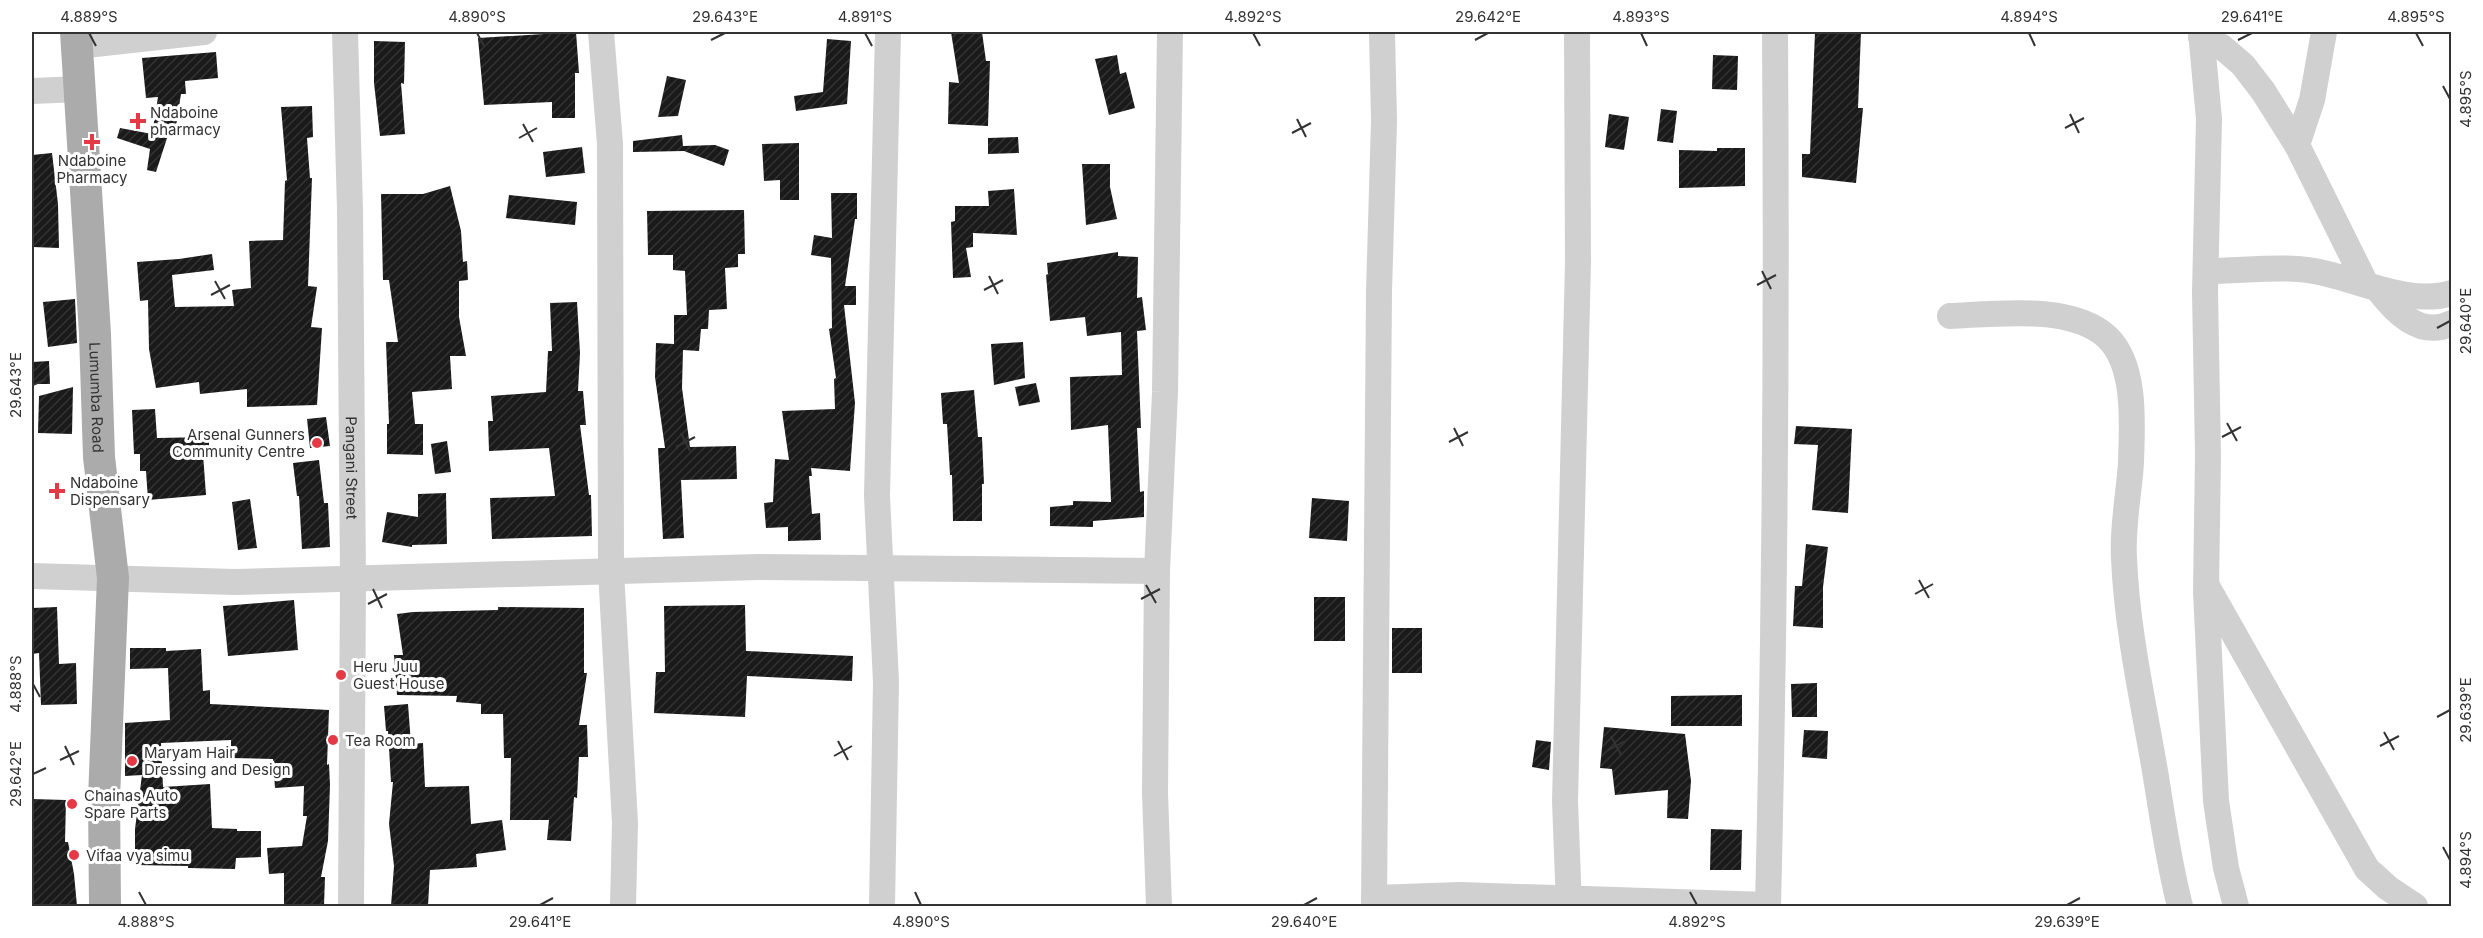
<svg xmlns="http://www.w3.org/2000/svg" width="2483" height="938" font-family="Inter,sans-serif">
<defs>
<pattern id="building-hatch" width="6" height="6" patternUnits="userSpaceOnUse" patternTransform="scale(1.5)"><rect width="6" height="6" fill="#1a1a1a"/><path d="M-1 1l2-2M0 6l6-6M5 7l2-2" fill="none" stroke="#333"/></pattern>
</defs>
<rect width="100%" height="100%" fill="#fff"/>
<g fill="url(#building-hatch)">
<polygon points="576,32 579,73 575,73 575,118 552,118 552,102 484,105 478,38"/>
<polygon points="951,32 982,32 986,61 990,61 988,126 948,124 949,82 959,83"/>
<polygon points="1815,32 1861,32 1858,108 1863,108 1856,183 1802,177 1802,154 1810,154"/>
<polygon points="827,39 851,41 847,104 796,111 794,96 823,92"/>
<polygon points="374,41 405,42 404,84 401,83 405,134 380,136 374,83"/>
<polygon points="216,52 218,78 185,81 186,94 181,94 175,133 169,132 156,172 147,170 150,149 117,138 120,128 152,134 158,97 146,98 142,58"/>
<polygon points="1117,55 1120,74 1126,72 1135,108 1109,115 1095,59"/>
<polygon points="1713,55 1738,56 1737,90 1712,89"/>
<polygon points="667,76 686,80 678,116 658,117"/>
<polygon points="312,106 313,137 307,138 310,178 312,178 308,286 317,287 311,327 322,328 317,405 247,407 247,389 200,394 199,382 156,388 149,349 148,300 140,301 137,262 179,259 212,254 214,270 172,275 175,307 234,306 232,290 251,288 249,241 283,240 285,181 287,180 281,107"/>
<polygon points="1661,109 1677,111 1673,143 1657,141"/>
<polygon points="1609,114 1629,117 1624,150 1605,147"/>
<polygon points="682,135 683,146 715,145 729,150 724,166 684,151 633,152 633,141"/>
<polygon points="1018,137 1019,153 988,154 988,138"/>
<polygon points="799,143 799,200 780,200 780,180 764,181 762,144"/>
<polygon points="582,147 585,173 546,177 543,152"/>
<polygon points="1717,148 1745,148 1745,186 1679,188 1679,150 1717,151"/>
<polygon points="52,153 58,204 59,248 33,247 32,155"/>
<polygon points="1082,164 1110,164 1110,187 1117,219 1086,225"/>
<polygon points="450,186 461,231 463,262 467,261 468,280 459,281 459,317 466,356 450,356 452,389 412,392 415,424 423,424 423,455 387,454 387,424 389,424 386,342 398,342 389,280 383,280 381,194 423,194"/>
<polygon points="1014,189 1017,235 973,233 973,247 966,248 971,277 953,278 951,222 955,221 955,206 989,206 988,191"/>
<polygon points="831,193 857,193 857,219 855,219 845,286 856,286 856,305 844,305 855,403 850,471 811,468 812,476 809,476 812,514 820,513 821,540 788,541 788,527 766,528 764,503 773,502 775,459 789,460 782,411 835,409 834,379 836,378 829,329 832,328 831,258 811,255 814,235 832,238"/>
<polygon points="509,195 577,202 575,225 506,218"/>
<polygon points="744,210 745,254 738,254 738,267 725,268 727,309 709,310 708,329 701,329 699,351 683,350 682,388 690,447 736,446 737,479 681,480 684,538 663,539 658,448 665,448 655,377 656,343 674,344 674,315 687,315 685,271 673,270 673,255 648,255 647,211"/>
<polygon points="1118,252 1118,256 1138,257 1137,298 1142,297 1146,330 1137,331 1141,428 1137,428 1140,492 1144,491 1144,517 1093,521 1093,527 1050,526 1050,507 1073,505 1073,501 1111,502 1108,425 1071,430 1070,377 1122,375 1121,332 1087,336 1085,317 1050,321 1046,275 1048,274 1047,263"/>
<polygon points="75,299 77,343 48,347 43,302"/>
<polygon points="577,302 580,353 578,391 583,391 586,425 580,425 589,495 591,495 592,536 492,539 490,498 555,496 549,448 489,451 488,421 493,421 491,396 546,392 548,351 552,351 550,303"/>
<polygon points="1023,342 1025,378 994,385 991,344"/>
<polygon points="49,361 50,384 32,384 32,362"/>
<polygon points="1036,383 1040,402 1019,406 1015,387"/>
<polygon points="73,387 72,434 38,433 39,396"/>
<polygon points="974,390 978,437 982,437 984,484 982,484 982,521 953,521 952,475 950,475 947,424 943,424 941,393"/>
<polygon points="155,409 157,438 209,437 209,454 203,454 206,495 148,500 146,471 140,471 140,454 134,454 132,410"/>
<polygon points="326,417 330,446 310,448 307,419"/>
<polygon points="1796,426 1852,429 1848,513 1812,510 1818,445 1794,444"/>
<polygon points="447,441 451,472 435,474 431,444"/>
<polygon points="319,460 324,503 328,503 330,547 302,549 299,496 297,496 293,463"/>
<polygon points="446,493 447,544 412,545 412,547 382,542 387,512 418,517 418,494"/>
<polygon points="1312,498 1349,501 1347,541 1309,538"/>
<polygon points="250,499 257,548 238,550 232,502"/>
<polygon points="1806,544 1828,547 1823,587 1823,628 1793,626 1795,586 1802,586"/>
<rect x="1314" y="597" width="31" height="44"/>
<polygon points="294,600 298,650 228,656 223,606"/>
<polygon points="745,605 746,651 853,656 852,681 747,676 745,717 654,713 656,672 665,672 664,606"/>
<polygon points="57,607 59,664 76,663 77,704 41,705 39,653 32,654 32,608"/>
<polygon points="498,607 584,608 584,673 587,673 579,725 587,725 588,757 579,757 577,798 574,797 571,841 547,840 549,820 510,820 511,758 504,758 503,714 481,714 481,704 456,702 457,696 397,695 394,655 403,655 397,614 413,612 498,610"/>
<rect x="1392" y="628" width="30" height="45"/>
<polygon points="130,648 166,648 166,651 201,649 203,691 210,690 210,704 329,710 327,765 329,764 330,785 328,841 321,877 325,877 324,906 284,906 284,873 269,874 267,848 302,846 307,816 303,816 304,786 275,788 273,759 231,758 231,740 161,743 163,787 210,784 212,828 237,829 237,831 261,831 261,857 236,858 235,869 188,868 188,866 135,865 135,829 142,775 125,776 125,723 170,720 168,668 130,669"/>
<polygon points="1817,683 1817,717 1792,717 1791,684"/>
<polygon points="1742,695 1742,726 1671,726 1671,696"/>
<polygon points="408,704 411,744 423,743 425,787 469,786 471,824 502,820 506,850 476,854 477,867 430,870 428,906 391,906 394,866 389,824 393,782 391,782 388,731 386,731 384,706"/>
<polygon points="1604,727 1685,734 1691,781 1688,819 1667,818 1668,790 1615,795 1612,769 1600,768"/>
<polygon points="1804,730 1828,731 1827,759 1802,757"/>
<polygon points="1536,740 1551,742 1549,770 1532,767"/>
<polygon points="32,799 66,800 65,842 68,842 74,874 77,906 32,906"/>
<polygon points="1711,829 1742,830 1741,870 1710,870"/>
</g>
<g fill="none" stroke-linecap="round" stroke-linejoin="round">
<g stroke="#d0d0d0" stroke-width="26">
<path id="s1" d="M345,32L350,210L353,581L351,906"/>
<polyline points="601,32 610,144 611,571 625,823 623,906"/>
<polyline points="2201,32 2209,119 2205,292 2208,455 2206,591 2216,801 2226,868 2236,906"/>
<polyline points="2201,37 2222,47 2243,65 2263,91 2297,145 2366,284"/>
<polyline points="77,46 204,32"/>
<polyline points="32,91 80,89"/>
<polyline points="2297,145 2312,100 2324,32"/>
<path d="M2206,271C2236,271 2268,267 2298,269C2347,272 2404,308 2452,293"/>
<path d="M2377,288C2394,311 2420,339 2452,323"/>
<path d="M1950,316C1996,314 2071,304 2107,337C2137,365 2132,426 2131,463C2129,494 2122,527 2124,558C2127,632 2144,705 2156,777C2163,821 2169,864 2180,906"/>
<polyline points="32,576 235,582 758,567 1157,571"/>
<polyline points="2208,588 2367,869 2388,888 2415,906"/>
<polyline points="1374,898 1460,895 1768,905"/>
<polyline points="882,906 886,682 877,496 888,32"/>
<polyline points="1159,906 1155,793 1157,571 1165,392 1170,32"/>
<polyline points="1374,906 1379,292 1384,121 1382,32"/>
<polyline points="1569,906 1565,801 1578,261 1577,32"/>
<path d="M1768,906C1775,615 1777,323 1775,32"/>
</g>
<path stroke="#ababab" stroke-width="32" id="s2" d="M76,32L95,334L99,457L113,578L104,798L105,906"/>
</g>
<path fill="none" stroke="#333" stroke-width="2" d="M89,33L96,46M477,33L484,46M865,33L872,46M1253,33L1260,46M1641,33L1647,46M2029,33L2035,46M2416,33L2423,46M711,40L725,33M1475,40L1488,33M2238,40L2252,33M2443,86L2450,99M2070,114L2079,133M1297,119L1306,137M523,124L533,142M2065,128L2084,118M1292,133L1311,123M519,138L537,128M1762,271L1771,289M989,276L998,294M215,281L225,299M1757,285L1776,275M984,290L1003,280M211,295L230,285M2437,328L2450,321M33,385L46,379M2227,423L2237,441M1454,428L1463,446M681,433L690,451M2222,437L2241,427M1449,442L1468,432M676,447L695,437M1919,580L1929,598M1146,585L1156,603M373,589L382,608M1915,594L1933,584M1141,599L1160,589M368,604L387,594M33,684L40,697M2437,717L2450,710M2384,732L2394,750M1611,736L1621,755M838,741L848,760M65,746L74,765M2380,746L2399,736M1607,751L1625,741M834,756L852,746M60,760L79,751M33,774L46,768M2443,847L2450,860M139,892L146,905M915,892L921,905M1690,892L1697,905M540,905L553,898M1304,905L1317,898M2067,905L2080,898"/>
<g fill="#e63946" stroke="#fff" stroke-width="2">
<path d="M135 112h6v6h6v6h-6v6h-6v-6h-6v-6h6z"/>
<path d="M89 133h6v6h6v6h-6v6h-6v-6h-6v-6h6z"/>
<circle cx="317" cy="443" r="6"/>
<path d="M54 482h6v6h6v6h-6v6h-6v-6h-6v-6h6z"/>
<circle cx="341" cy="675" r="6"/>
<circle cx="333" cy="740" r="6"/>
<circle cx="132" cy="761" r="6"/>
<circle cx="72" cy="804" r="6"/>
<circle cx="74" cy="855" r="6"/>
</g>
<g text-anchor="middle" dominant-baseline="central" stroke-width="6" stroke-linejoin="round" paint-order="stroke">
<g font-size="15" fill="#333" stroke="#fff" text-anchor="start">
<text x="150" y="112">Ndaboine<tspan x="150" dy="17">pharmacy</tspan></text>
<text x="92" y="160" text-anchor="middle">Ndaboine<tspan x="92" dy="17">Pharmacy</tspan></text>
<text x="305" y="434" text-anchor="end">Arsenal Gunners<tspan x="305" dy="17">Community Centre</tspan></text>
<text x="70" y="482">Ndaboine<tspan x="70" dy="17">Dispensary</tspan></text>
<text x="353" y="666">Heru Juu<tspan x="353" dy="17">Guest House</tspan></text>
<text x="345" y="740">Tea Room</text>
<text x="144" y="752">Maryam Hair<tspan x="144" dy="17">Dressing and Design</tspan></text>
<text x="84" y="795">Chainas Auto<tspan x="84" dy="17">Spare Parts</tspan></text>
<text x="86" y="855">Vifaa vya simu</text>
</g>
<g font-size="15" fill="#333" stroke="#fff">
<text stroke="none"><textPath href="#s2" startOffset="366">Lumumba Road</textPath></text>
<text stroke="none"><textPath href="#s1" startOffset="436">Pangani Street</textPath></text>
</g>
</g>
<rect width="2483" height="938" fill="none" stroke="#ffffff" stroke-width="66"/>
<rect x="33" y="33" width="2417" height="872" fill="none" stroke="#333" stroke-width="2"/>
<g font-size="15" text-anchor="middle" fill="#333">
<text x="89" y="22">4.889°S</text>
<text x="477" y="22">4.890°S</text>
<text x="725" y="22">29.643°E</text>
<text x="865" y="22">4.891°S</text>
<text x="1253" y="22">4.892°S</text>
<text x="1488" y="22">29.642°E</text>
<text x="1641" y="22">4.893°S</text>
<text x="2029" y="22">4.894°S</text>
<text x="2252" y="22">29.641°E</text>
<text x="2416" y="22">4.895°S</text>
<text transform="translate(2466 99) rotate(-90)" y="5">4.895°S</text>
<text transform="translate(2466 321) rotate(-90)" y="5">29.640°E</text>
<text transform="translate(16 385) rotate(-90)" y="5">29.643°E</text>
<text transform="translate(16 684) rotate(-90)" y="5">4.888°S</text>
<text transform="translate(2466 710) rotate(-90)" y="5">29.639°E</text>
<text transform="translate(16 774) rotate(-90)" y="5">29.642°E</text>
<text transform="translate(2466 860) rotate(-90)" y="5">4.894°S</text>
<text x="146" y="927">4.888°S</text>
<text x="540" y="927">29.641°E</text>
<text x="921" y="927">4.890°S</text>
<text x="1304" y="927">29.640°E</text>
<text x="1697" y="927">4.892°S</text>
<text x="2067" y="927">29.639°E</text>
</g>
</svg>
